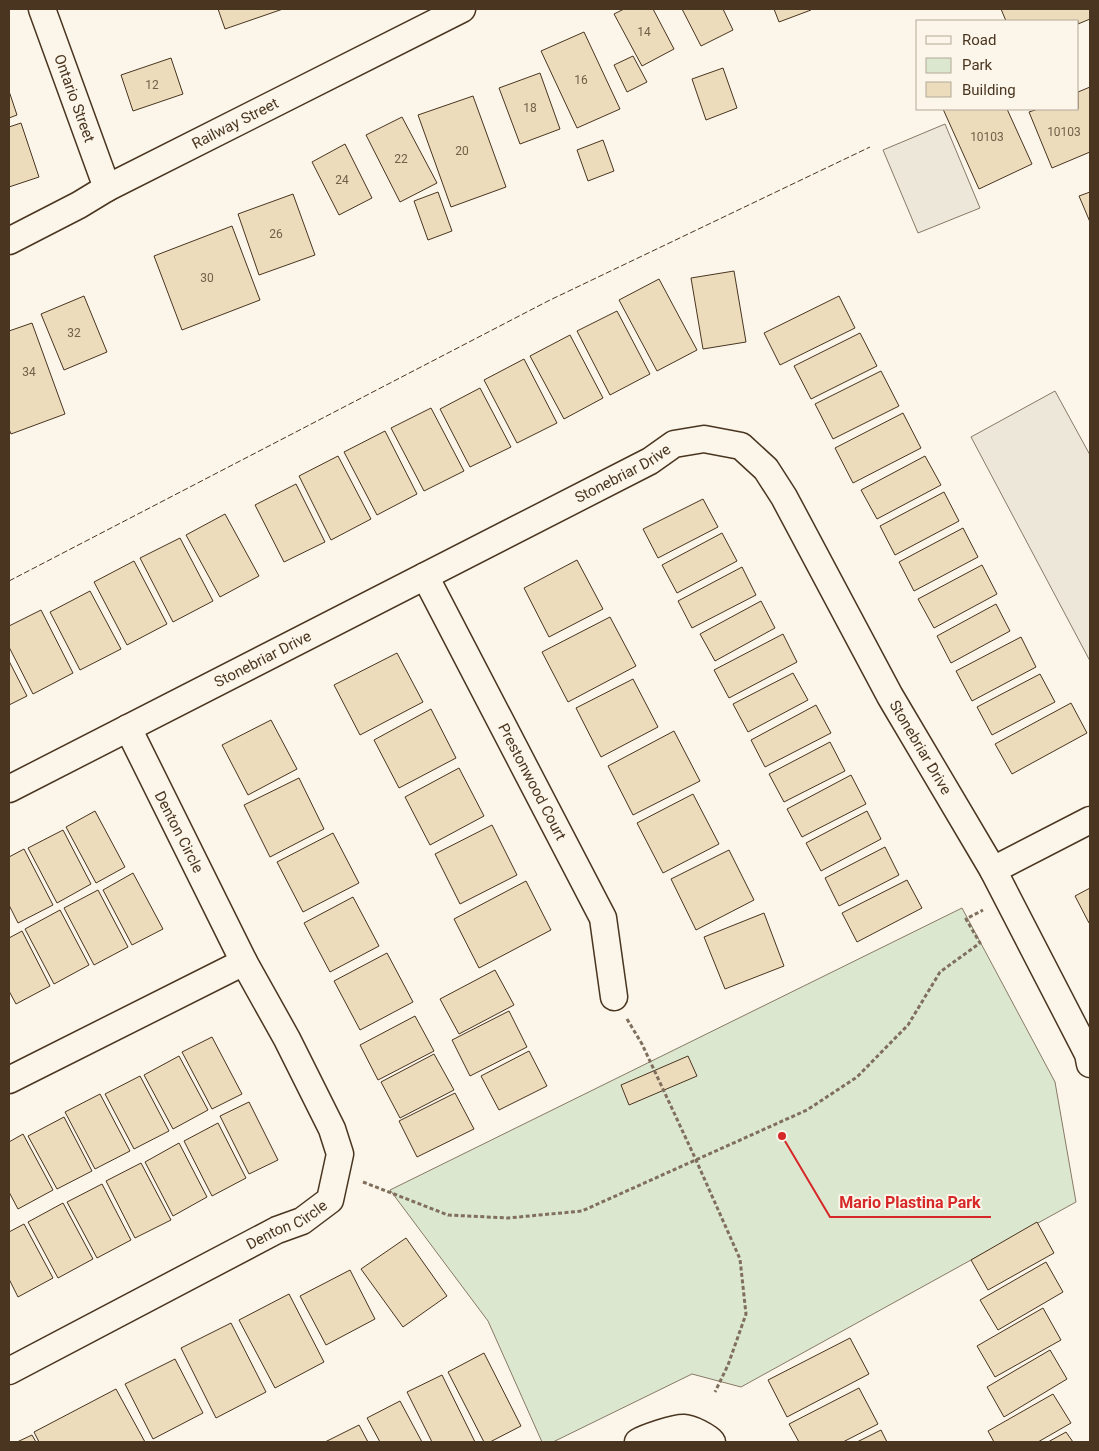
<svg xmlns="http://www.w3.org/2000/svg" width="1099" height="1451" font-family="Roboto,sans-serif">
<rect width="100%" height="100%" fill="#fbf6e9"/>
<polygon fill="#dce7d0" stroke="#887966" points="962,908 1055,1082 1076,1202 741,1387 692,1374 553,1442 542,1442 488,1321 390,1190"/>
<g fill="#ede7d9" stroke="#887966">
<polygon points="945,124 980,208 918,233 883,150"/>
<polygon points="1055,391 1090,455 1090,661 971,437"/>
</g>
<g fill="#ecdcbc" stroke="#4a3520">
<polygon points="218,9 283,9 225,29"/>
<polygon points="624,9 653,9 674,49 642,66 614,14"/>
<polygon points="682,9 723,9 733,30 701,46"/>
<polygon points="774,9 810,9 811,10 779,22"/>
<polygon points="1001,9 1090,9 1090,19 1078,24 1078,21 1006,21"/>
<polygon points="584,32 620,109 577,128 541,51"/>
<polygon points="633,56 647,82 627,92 614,65"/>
<polygon points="171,58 183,94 133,111 121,75"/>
<polygon points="723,68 737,108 706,120 692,79"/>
<polygon points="540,73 560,129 520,144 499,88"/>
<polygon points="1090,87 1090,152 1052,168 1029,112 1038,109 1078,109 1078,92"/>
<polygon points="9,91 17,115 9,118"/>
<polygon points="473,96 506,187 451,207 418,115"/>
<polygon points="943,109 1007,109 1032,164 979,189"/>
<polygon points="402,117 437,183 400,202 366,135"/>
<polygon points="21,123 39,177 9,187 9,127"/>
<polygon points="603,140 614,171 588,181 577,150"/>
<polygon points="345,144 372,198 339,215 312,162"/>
<polygon points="438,192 452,231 428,240 414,201"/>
<polygon points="1090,192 1090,222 1079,196"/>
<polygon points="293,194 315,255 259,275 238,214"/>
<polygon points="232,226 260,300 182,330 154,256"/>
<polygon points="734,271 746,342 703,349 691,278"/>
<polygon points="659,279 697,350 657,371 619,300"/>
<polygon points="84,296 107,352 64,370 41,314"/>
<polygon points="839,296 855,328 780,365 764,333"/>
<polygon points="617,311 650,374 610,395 577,331"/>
<polygon points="32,323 65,414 11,434 9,429 9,331"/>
<polygon points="860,333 877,366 811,399 794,366"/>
<polygon points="570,335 603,398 564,419 530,356"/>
<polygon points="524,359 557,423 517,443 484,380"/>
<polygon points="881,371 899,406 833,439 815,404"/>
<polygon points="480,388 511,447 470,467 440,409"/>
<polygon points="431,408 464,471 424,491 391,428"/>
<polygon points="903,413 921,448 853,483 835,448"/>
<polygon points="385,431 417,494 377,515 344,452"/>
<polygon points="338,456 371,519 331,540 299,476"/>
<polygon points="925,456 941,485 877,519 861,490"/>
<polygon points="296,484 325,542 284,562 255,505"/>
<polygon points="944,492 959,521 895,555 880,526"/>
<polygon points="703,499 718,527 658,558 643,529"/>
<polygon points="225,514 259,576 220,597 186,535"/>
<polygon points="963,528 978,557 914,591 899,562"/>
<polygon points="722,533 737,561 677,593 662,565"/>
<polygon points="180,538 213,601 173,622 140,558"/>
<polygon points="577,560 603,609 549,637 524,588"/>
<polygon points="134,561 167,624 127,645 94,582"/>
<polygon points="982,565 997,594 934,628 918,599"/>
<polygon points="742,567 756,595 692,628 678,601"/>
<polygon points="90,591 121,649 80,670 50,612"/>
<polygon points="761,601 775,628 715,661 700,634"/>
<polygon points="996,604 1010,631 951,663 937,636"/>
<polygon points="41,610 73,673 33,694 9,647 9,626"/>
<polygon points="610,617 636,666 568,702 542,652"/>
<polygon points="783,634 797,662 729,698 714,670"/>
<polygon points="1021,637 1036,667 972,701 956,671"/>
<polygon points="397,653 423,702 360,735 334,685"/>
<polygon points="9,661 27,696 9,705"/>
<polygon points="793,673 808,700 748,732 733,704"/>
<polygon points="1040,674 1055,702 992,735 977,707"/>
<polygon points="633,679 658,727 601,757 576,708"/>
<polygon points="1071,703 1087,733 1012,774 995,744"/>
<polygon points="816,705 831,733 765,767 751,740"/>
<polygon points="431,709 456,758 399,788 374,740"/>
<polygon points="271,720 297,769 248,795 222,745"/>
<polygon points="674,731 700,781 633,815 608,766"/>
<polygon points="830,742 845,771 784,802 769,774"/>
<polygon points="459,768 484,816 430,845 405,797"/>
<polygon points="851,775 866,804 802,837 787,809"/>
<polygon points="299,778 324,829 270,857 244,805"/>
<polygon points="693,794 719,844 663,873 637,823"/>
<polygon points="95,811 125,867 96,883 66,827"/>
<polygon points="867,811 881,839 821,871 806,843"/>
<polygon points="492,825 517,875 460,904 435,854"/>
<polygon points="63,830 91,884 57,903 28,848"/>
<polygon points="333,833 359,883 303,912 277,862"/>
<polygon points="885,847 899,875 839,906 825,878"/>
<polygon points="24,849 53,905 18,923 9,905 9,857"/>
<polygon points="729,850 754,900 696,930 671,879"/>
<polygon points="133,873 163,929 132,945 103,890"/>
<polygon points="907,880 922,908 857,942 842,913"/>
<polygon points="526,881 551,930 479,968 454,919"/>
<polygon points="1090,888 1090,923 1089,923 1075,896"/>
<polygon points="98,890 128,947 94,965 64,908"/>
<polygon points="353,897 379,946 330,972 304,923"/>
<polygon points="60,910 89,965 54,984 25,929"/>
<polygon points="764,913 784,966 725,989 704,937"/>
<polygon points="22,931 50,986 16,1004 9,991 9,938"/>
<polygon points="387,953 413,1002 360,1030 334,981"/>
<polygon points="495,970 514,1005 459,1034 440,999"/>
<polygon points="509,1011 527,1047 470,1076 452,1040"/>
<polygon points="415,1016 434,1051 378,1080 360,1045"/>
<polygon points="212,1037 242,1094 212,1109 182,1052"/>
<polygon points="529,1051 547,1086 499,1110 481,1076"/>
<polygon points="434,1054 454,1090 400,1118 381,1082"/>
<polygon points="179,1056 208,1110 173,1129 144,1075"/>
<polygon points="688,1056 697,1076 629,1105 621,1085"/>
<polygon points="140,1076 169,1131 134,1149 105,1094"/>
<polygon points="455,1093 474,1129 417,1157 399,1121"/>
<polygon points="100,1094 130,1151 95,1169 65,1112"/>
<polygon points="249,1102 278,1160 249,1174 220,1116"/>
<polygon points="64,1117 92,1171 57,1189 28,1136"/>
<polygon points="218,1123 246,1178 212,1196 184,1141"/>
<polygon points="23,1134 53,1190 18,1209 9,1192 9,1142"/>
<polygon points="179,1143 207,1197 173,1216 145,1162"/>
<polygon points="141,1163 171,1220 135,1238 106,1181"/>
<polygon points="102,1184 131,1240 97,1258 67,1202"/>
<polygon points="63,1203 93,1259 58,1278 28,1222"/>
<polygon points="1037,1222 1054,1253 988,1290 971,1260"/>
<polygon points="24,1224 53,1278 18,1297 9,1279 9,1232"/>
<polygon points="406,1238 447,1296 403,1327 361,1269"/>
<polygon points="1046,1262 1063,1292 998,1330 980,1300"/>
<polygon points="350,1270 375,1319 326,1345 300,1296"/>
<polygon points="289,1294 324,1362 275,1388 239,1320"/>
<polygon points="1043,1308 1061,1340 995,1377 977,1346"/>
<polygon points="231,1323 266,1392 216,1418 181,1348"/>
<polygon points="850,1338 869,1374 787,1417 768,1380"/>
<polygon points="1050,1350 1067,1379 1004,1417 987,1387"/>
<polygon points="484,1353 521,1426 490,1442 484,1442 448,1372"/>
<polygon points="175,1359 203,1413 153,1439 125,1384"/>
<polygon points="442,1375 475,1442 432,1442 407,1392"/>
<polygon points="859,1388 878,1424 843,1442 799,1442 789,1424"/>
<polygon points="116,1389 145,1442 39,1442 34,1432"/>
<polygon points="1053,1394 1071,1423 1038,1442 994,1442 988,1431"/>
<polygon points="400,1401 422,1442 380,1442 367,1418"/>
<polygon points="359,1425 368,1442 325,1442"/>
<polygon points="881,1430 887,1442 857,1442"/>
<polygon points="1066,1432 1073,1442 1048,1442"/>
<polygon points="32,1435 36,1442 17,1442"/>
</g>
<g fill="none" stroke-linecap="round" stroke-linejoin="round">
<g stroke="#4a3520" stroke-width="29">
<g id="street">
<path id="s1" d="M42,9L107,188"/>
<path id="s2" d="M9,241L79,205L107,188L462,9"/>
<path id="s3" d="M425,576L603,918L614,997"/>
<path id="s4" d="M9,789L650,461L674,444L704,439L741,446L766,469L784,497L890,696L993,870L1088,1054L1090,1064"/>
<polyline points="993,870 1090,820"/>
<polyline points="9,1080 244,962"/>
<path id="s5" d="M9,1371L277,1230L302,1221L330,1200L340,1154L332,1129L287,1039L244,962L128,728"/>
<path d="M638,1442C645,1438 676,1427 684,1428C691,1428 708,1437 712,1442"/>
</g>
</g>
<g stroke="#7f6f5c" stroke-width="3" stroke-dasharray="4 2.5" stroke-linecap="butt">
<polyline points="627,1019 642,1044 696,1160 740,1259 746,1314 728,1365 715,1392"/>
<polyline points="363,1182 448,1215 508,1218 582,1211 807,1110 857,1077 908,1025 940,972 980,943 966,919 983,910"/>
</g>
<use href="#street" stroke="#fbf6e9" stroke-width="26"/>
<polyline stroke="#4a3520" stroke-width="1" stroke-dasharray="6 2.5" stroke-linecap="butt" points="9,581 548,301 870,147"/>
</g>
<g text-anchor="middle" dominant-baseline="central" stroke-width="4" stroke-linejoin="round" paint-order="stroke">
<g font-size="12" fill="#725f47">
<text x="644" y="32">14</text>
<text x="581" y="80">16</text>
<text x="152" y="85">12</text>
<text x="530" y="108">18</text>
<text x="1064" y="132">10103</text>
<text x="987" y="137">10103</text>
<text x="462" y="151">20</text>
<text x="401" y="159">22</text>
<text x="342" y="180">24</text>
<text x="276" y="234">26</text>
<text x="207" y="278">30</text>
<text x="74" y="333">32</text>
<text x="29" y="372">34</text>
</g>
<g font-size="15" fill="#4a3520" stroke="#fbf6e9">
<text stroke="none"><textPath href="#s1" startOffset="95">Ontario Street</textPath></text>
<text stroke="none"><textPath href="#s2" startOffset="255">Railway Street</textPath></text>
<text stroke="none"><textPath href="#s4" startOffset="690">Stonebriar Drive</textPath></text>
<text stroke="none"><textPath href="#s4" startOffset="285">Stonebriar Drive</textPath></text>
<text stroke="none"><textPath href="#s4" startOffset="1170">Stonebriar Drive</textPath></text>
<text stroke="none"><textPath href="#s3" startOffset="232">Prestonwood Court</textPath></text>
<text transform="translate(179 832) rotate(63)">Denton Circle</text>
<text stroke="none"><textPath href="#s5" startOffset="314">Denton Circle</textPath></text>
</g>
</g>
<path fill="none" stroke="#d62828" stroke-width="2" d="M782 1136L830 1217H991"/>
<circle fill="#d62828" stroke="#fbf6e9" stroke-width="2" cx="782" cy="1136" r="5"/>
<g font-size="16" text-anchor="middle" font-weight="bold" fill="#d62828" stroke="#fbf6e9" stroke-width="4" stroke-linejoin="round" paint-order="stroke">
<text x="910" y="1208">Mario Plastina Park</text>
</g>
<rect width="1099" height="1451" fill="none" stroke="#4a3520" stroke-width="20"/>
<rect x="916" y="20" width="162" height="90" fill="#fbf6e9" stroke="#b4a999"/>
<rect x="926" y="36" width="25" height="8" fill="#fbf6e9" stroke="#b4a999"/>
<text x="962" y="45" font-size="15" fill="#4a3520">Road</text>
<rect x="926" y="58" width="25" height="15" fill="#dce7d0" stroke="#b4a999"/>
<text x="962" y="70" font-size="15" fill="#4a3520">Park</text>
<rect x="926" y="82" width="25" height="15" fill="#ecdcbc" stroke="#b4a999"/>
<text x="962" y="95" font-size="15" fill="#4a3520">Building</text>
</svg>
